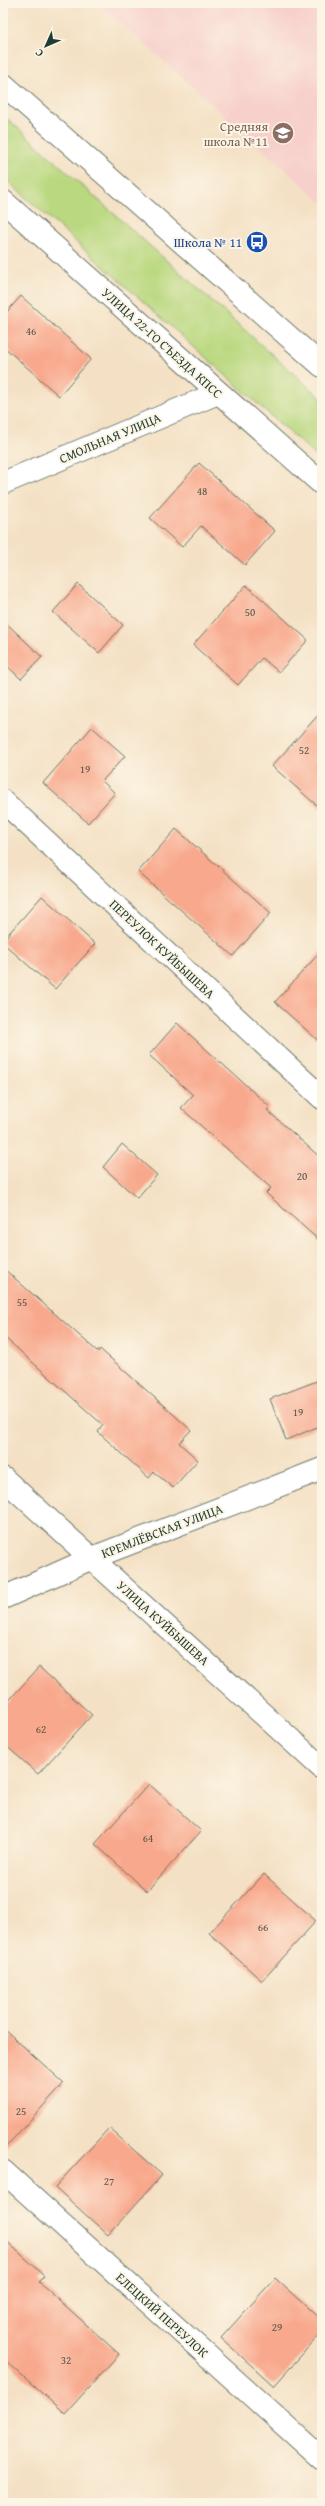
<svg xmlns="http://www.w3.org/2000/svg" width="325" height="2506" font-family="'Gentium Book Plus',serif">
<rect width="100%" height="100%" fill="#fcf5e5"/>
<filter id="ink" filterUnits="userSpaceOnUse"><feTurbulence type="fractalNoise" baseFrequency=".025" numOctaves="2"/><feDisplacementMap in="SourceGraphic" scale="8" xChannelSelector="R" yChannelSelector="G"/><feConvolveMatrix kernelMatrix="1 2 1 2 8 2 1 2 1" color-interpolation-filters="sRGB"/></filter>
<filter id="wash" filterUnits="userSpaceOnUse"><feTurbulence type="fractalNoise" baseFrequency=".012" numOctaves="4" result="noise"/><feDisplacementMap in="SourceGraphic" scale="16" xChannelSelector="R" yChannelSelector="G"/><feGaussianBlur stdDeviation="0.9" result="paint"/><feColorMatrix in="noise" values="0 0 0 0 0 0 0 0 0 0 0 0 0 0 0 0 0 1.4 0 .05"/><feComposite in="paint" operator="in"/></filter>
<g filter="url(#wash)">
<rect width="100%" height="100%" fill="#f4e1c5"/>
<polygon fill="#f7d0cb" points="98,3 322,3 322,203 167,64"/>
<polygon fill="#b9d87f" stroke="#6c8a5a" points="3,115 322,399 322,461 3,177"/>
<g id="blocks">
<g fill="#f8a88c">
<polygon points="21,296 91,359 59,396 3,346 3,316"/>
<polygon points="199,463 275,531 245,565 201,526 182,547 150,518"/>
<polygon points="78,584 123,625 99,653 53,612"/>
<polygon points="246,585 308,640 279,672 262,658 238,685 193,645"/>
<polygon points="3,620 42,657 21,679 3,662"/>
<polygon points="322,711 322,810 272,766"/>
<polygon points="92,727 125,756 102,781 115,793 88,823 43,783"/>
<polygon points="176,829 271,913 233,956 138,872"/>
<polygon points="42,896 95,944 55,989 3,943 3,940"/>
<polygon points="322,950 322,1044 275,1002"/>
<polygon points="177,1023 270,1107 267,1110 322,1159 322,1243 266,1193 271,1188 181,1108 193,1095 149,1055"/>
<polygon points="122,1144 157,1175 137,1198 103,1167"/>
<polygon points="3,1268 98,1352 100,1349 191,1430 179,1443 198,1460 173,1488 154,1472 149,1478 98,1432 103,1425 3,1336"/>
<polygon points="322,1379 322,1425 286,1440 270,1399"/>
<polygon points="39,1667 92,1715 38,1774 3,1743 3,1707"/>
<polygon points="149,1784 201,1831 147,1891 95,1844"/>
<polygon points="264,1874 316,1921 262,1981 209,1933"/>
<polygon points="3,2028 64,2083 3,2150"/>
<polygon points="109,2128 162,2175 108,2235 55,2187"/>
<polygon points="3,2238 45,2276 39,2282 119,2354 65,2414 3,2358"/>
<polygon points="275,2278 322,2321 322,2332 274,2386 221,2338"/>
</g>
</g>
</g>
<g filter="url(#ink)">
<use href="#blocks" fill-opacity="0" stroke="#6a7667" stroke-width="1"/>
<g fill="none" stroke-linecap="round" stroke-linejoin="round">
<g stroke="#6a7667" stroke-width="24">
<g id="minor">
<polyline points="3,483 218,393"/>
<polyline points="3,801 322,1098"/>
<polyline points="3,1478 322,1768"/>
<polyline points="3,1598 92,1558 322,1469"/>
<polyline points="3,2171 322,2459"/>
</g>
</g>
<g stroke="#6a7667" stroke-width="24">
<g id="major">
<polyline points="3,84 322,366"/>
<polyline points="3,201 322,484"/>
</g>
</g>
<use href="#minor" stroke="#fff" stroke-width="22"/>
<use href="#major" stroke="#fff" stroke-width="22"/>
</g>
</g>
<defs>
<g id="school-disc" transform="scale(1.15)"><circle r="9.5" fill="#8d6e63" stroke="#fcf5e5"/><path d="M0-5L7-2L0 1L-7-2ZM-4 1L0 2.5L4 1V4Q0 6-4 4Z" fill="#fff"/></g>
<g id="bus-disc" transform="scale(1.15)"><circle r="9.5" fill="#1a4fb4" stroke="#fcf5e5"/><path d="M-5-6H5V4H4V6H2V4H-2V6H-4V4H-5ZM-3.5-4V0h7V-4ZM-3.5 1.2v1.5H-2V1.2ZM2 1.2v1.5H3.5V1.2Z" fill="#fff"/></g>
</defs>
<g fill-rule="evenodd">
<use href="#school-disc" x="283" y="133"/>
<use href="#bus-disc" x="257" y="242"/>
</g>
<g text-anchor="middle" dominant-baseline="central" stroke-width="4" stroke-linejoin="round" paint-order="stroke">
<g font-size="11" fill="#55584a">
<text x="31" y="331">46</text>
<text x="202" y="491">48</text>
<text x="250" y="612">50</text>
<text x="304" y="750">52</text>
<text x="85" y="769">19</text>
<text x="302" y="1176">20</text>
<text x="22" y="1302">55</text>
<text x="298" y="1412">19</text>
<text x="41" y="1729">62</text>
<text x="148" y="1838">64</text>
<text x="263" y="1927">66</text>
<text x="21" y="2111">25</text>
<text x="109" y="2181">27</text>
<text x="277" y="2327">29</text>
<text x="66" y="2360">32</text>
</g>
<g font-size="13" fill="#785e54" stroke="#fcf5e5" text-anchor="end">
<text x="268" y="126">Средняя<tspan x="268" dy="15">школа №11</tspan></text>
</g>
<g font-size="13" fill="#164399" stroke="#fcf5e5" text-anchor="end">
<text x="242" y="242">Школа № 11</text>
</g>
<g font-size="13" fill="#1f3d34" stroke="#fcf5e5">
<text transform="translate(162 343) rotate(42)">УЛИЦА 22-ГО СЪЕЗДА КПСС</text>
<text transform="translate(110 438) rotate(-23)">СМОЛЬНАЯ УЛИЦА</text>
<text transform="translate(162 949) rotate(43)">ПЕРЕУЛОК КУЙБЫШЕВА</text>
<text transform="translate(162 1531) rotate(-21)">КРЕМЛЁВСКАЯ УЛИЦА</text>
<text transform="translate(163 1623) rotate(42)">УЛИЦА КУЙБЫШЕВА</text>
<text transform="translate(162 2315) rotate(42)">ЕЛЕЦКИЙ ПЕРЕУЛОК</text>
</g>
</g>
<rect width="325" height="2506" fill="none" stroke="#fcf5e5" stroke-width="16"/>
<g transform="translate(46 46) rotate(225)" stroke="#fcf5e5" stroke-width="3" paint-order="stroke">
<path d="M0-3L7 15L0 10L-7 15Z" fill="#1f3d34"/>
<text y="-6" font-size="11" font-weight="bold" text-anchor="middle" fill="#1f3d34">С</text>
</g>
</svg>
